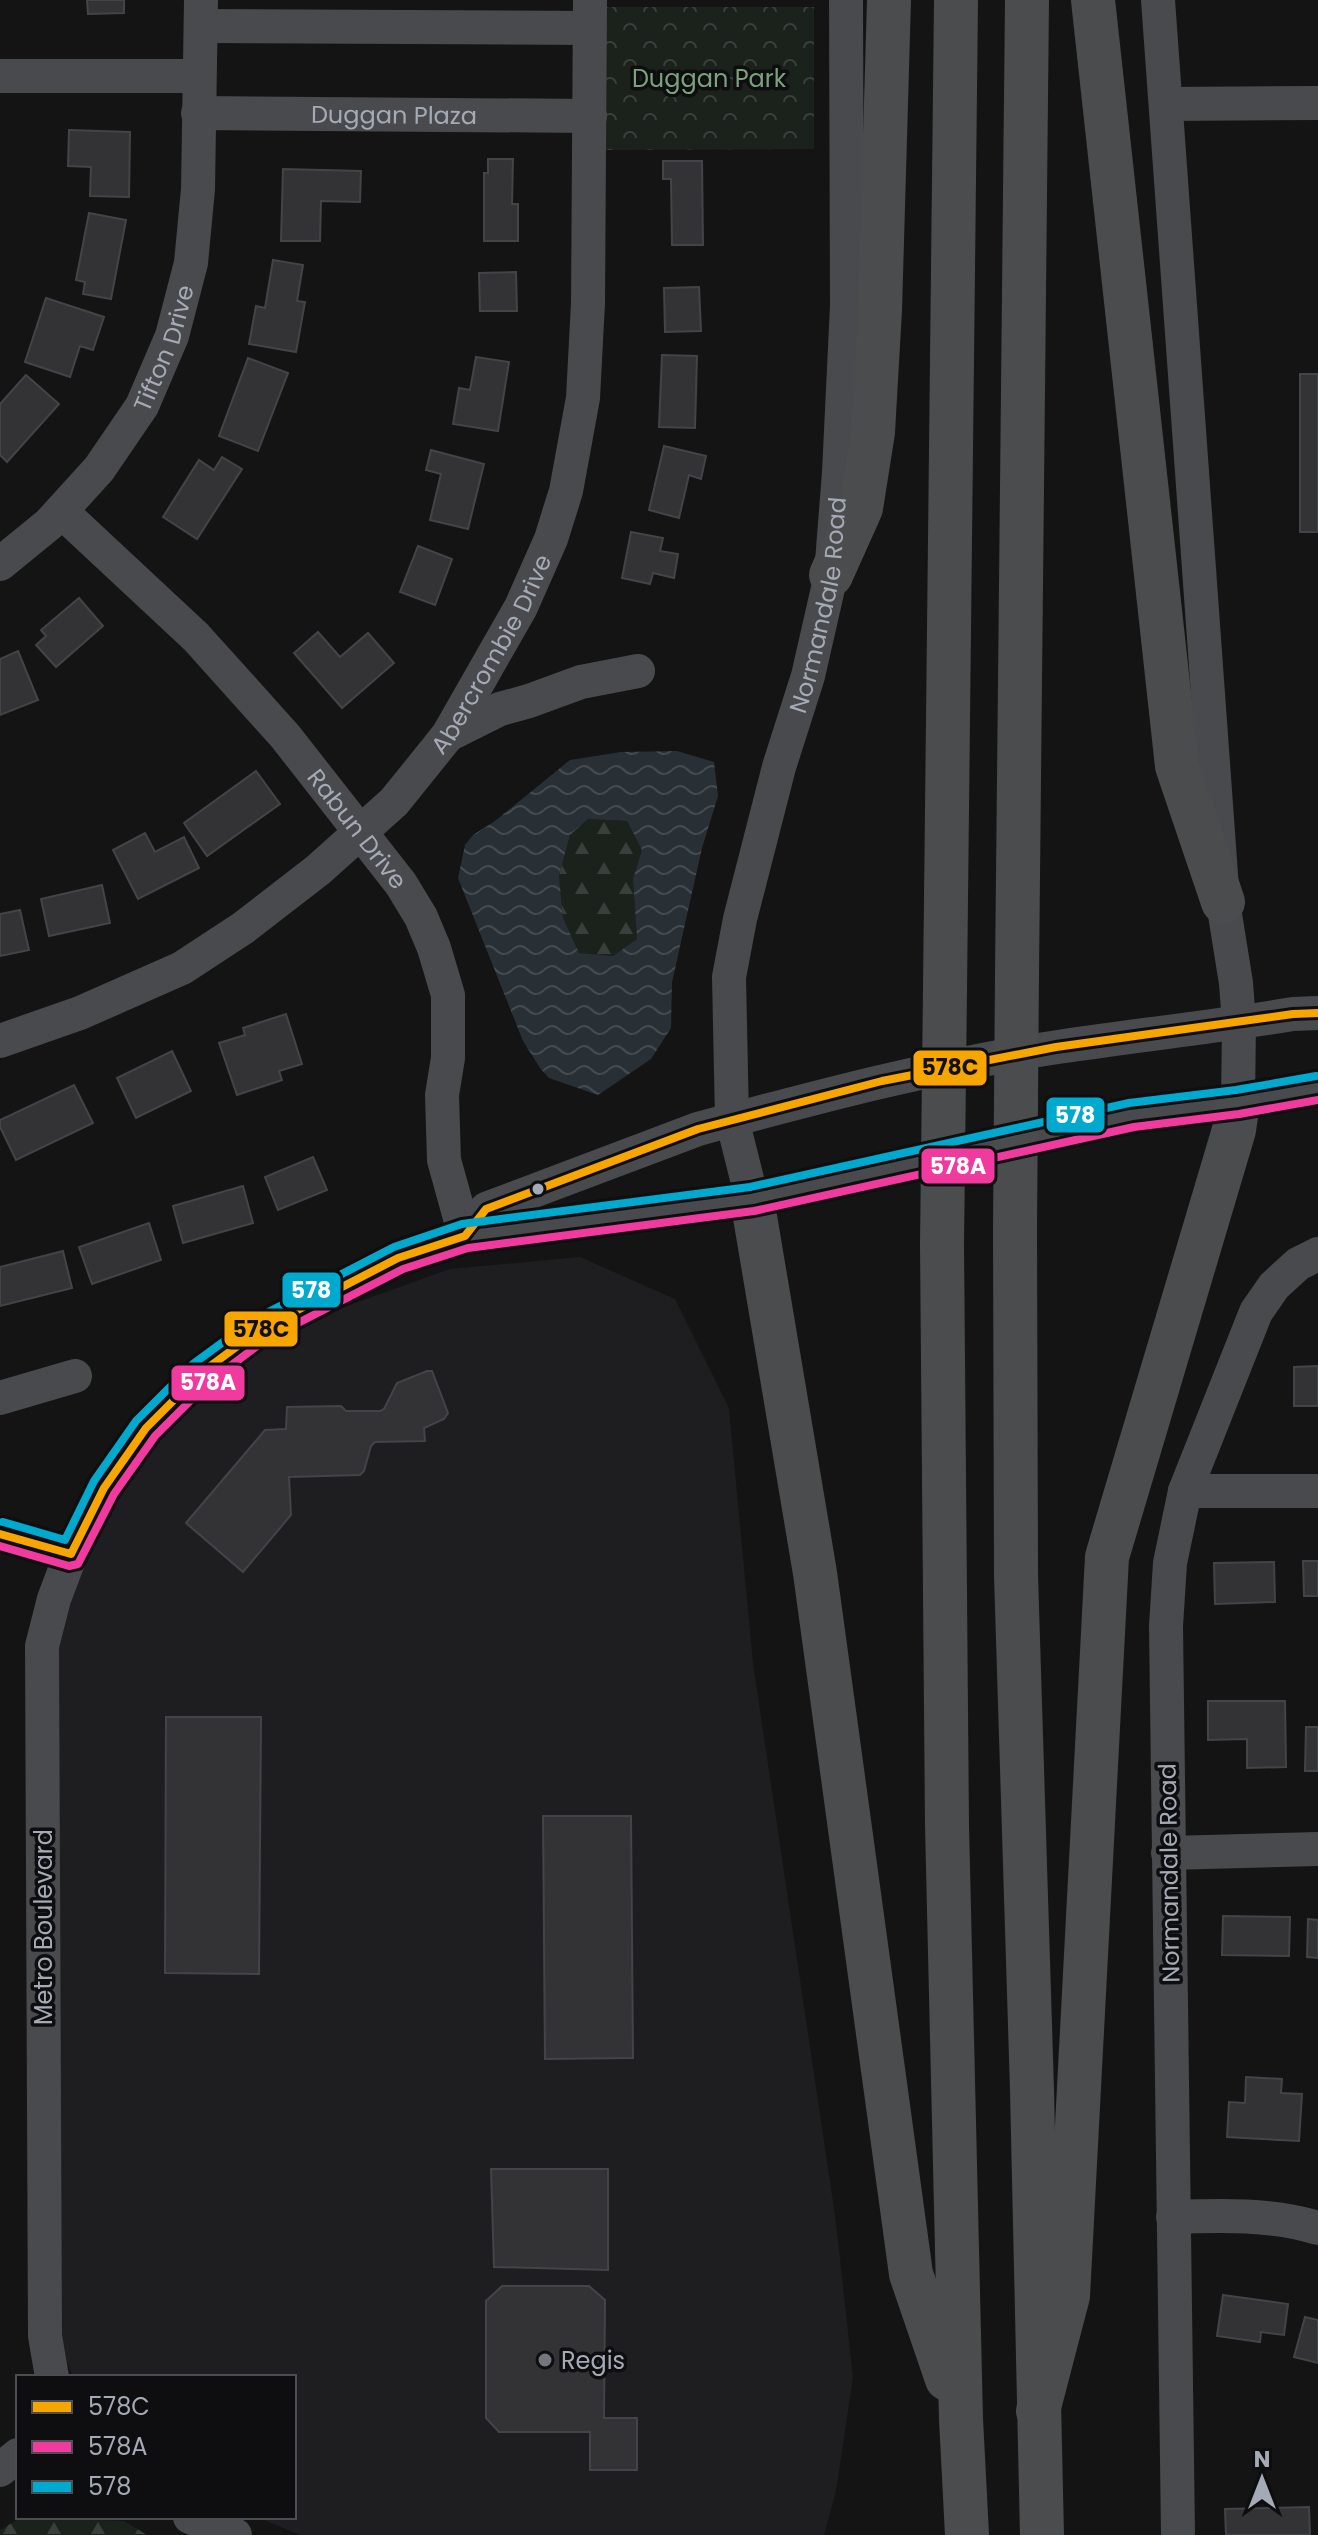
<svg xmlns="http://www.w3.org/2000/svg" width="1318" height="2535" font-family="Poppins,sans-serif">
<defs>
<pattern id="forest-firs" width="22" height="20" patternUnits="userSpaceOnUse" patternTransform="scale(2)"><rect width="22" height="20" fill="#1b211b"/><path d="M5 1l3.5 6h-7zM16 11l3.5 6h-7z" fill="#393f3a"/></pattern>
<pattern id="park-crowns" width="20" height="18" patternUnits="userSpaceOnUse" patternTransform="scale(2)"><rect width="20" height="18" fill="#1b211b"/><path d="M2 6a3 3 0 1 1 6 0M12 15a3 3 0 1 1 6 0" fill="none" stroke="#393f3a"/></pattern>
<pattern id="water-waves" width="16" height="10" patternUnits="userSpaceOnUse" patternTransform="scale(2)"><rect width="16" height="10" fill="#283036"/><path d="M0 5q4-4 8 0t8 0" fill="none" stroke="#444b51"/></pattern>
</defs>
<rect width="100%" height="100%" fill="#141414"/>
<polygon fill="#1e1e20" points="580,1257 675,1299 729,1408 753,1663 836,2222 853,2378 836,2491 824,2535 300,2535 257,2517 294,2517 294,2377 73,2377 55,2331 55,1589 102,1488 203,1382 319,1316 450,1269"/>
<g fill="url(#forest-firs)">
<polygon points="588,819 627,821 642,850 633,879 637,939 613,956 579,953 563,918 559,876 570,835"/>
<polygon points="22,2517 124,2521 147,2535 0,2535 0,2530"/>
</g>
<polygon fill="url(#park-crowns)" points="603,7 814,7 814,149 603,150"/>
<path fill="url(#water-waves)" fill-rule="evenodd" d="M677,751L714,762L718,796L702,848L672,982L671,1028L651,1059L598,1095L549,1078L540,1068L523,1041L458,878L465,845L473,835L495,821L570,760L621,752ZM588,819L627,821L642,850L633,879L637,939L613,956L579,953L563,918L559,876L570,835Z"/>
<g fill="#333335" stroke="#434448" stroke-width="2">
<polygon points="87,0 124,0 124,13 88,14"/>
<polygon points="69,130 130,132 129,197 90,196 91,167 68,166"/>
<polygon points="488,159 513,159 512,204 518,204 518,241 484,241 484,173 488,173"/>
<polygon points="663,161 702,161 703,245 672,245 671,179 663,179"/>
<polygon points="283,169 361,171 360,202 321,201 320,241 281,241"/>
<polygon points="89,213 126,220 111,299 83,294 85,282 76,280"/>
<polygon points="273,260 303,265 297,301 305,302 296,352 249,344 256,306 265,308"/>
<polygon points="516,272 517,311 480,311 479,273"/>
<polygon points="699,287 701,331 665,332 664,288"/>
<polygon points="46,298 104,317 93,350 80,346 70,377 25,362"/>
<polygon points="662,355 697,356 695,428 659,427"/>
<polygon points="476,357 509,362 498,431 453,424 459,388 470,390"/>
<polygon points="248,358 288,373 258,451 219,436"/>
<rect x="1300" y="374" width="18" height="158"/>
<polygon points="26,375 59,404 7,462 0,455 0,404"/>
<polygon points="664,446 706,456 701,479 689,475 679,518 649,510"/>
<polygon points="431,450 484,464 468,529 430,520 441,474 426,470"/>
<polygon points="222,457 242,469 197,539 163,517 199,460 214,470"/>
<polygon points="631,532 663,538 660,551 678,554 674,578 653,573 650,584 622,578"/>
<polygon points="418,546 452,559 435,605 400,592"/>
<polygon points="79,598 103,626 56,667 36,645 46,636 41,630"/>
<polygon points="318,632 340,657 368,633 394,663 342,708 294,653"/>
<polygon points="18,651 38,700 0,715 0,659"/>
<polygon points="256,771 280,804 207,856 184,823"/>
<polygon points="145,833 155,852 184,837 199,868 138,899 113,850"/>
<polygon points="102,885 110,923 49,936 41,899"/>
<polygon points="20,910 29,950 0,956 0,914"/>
<polygon points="286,1014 302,1064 279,1071 282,1080 237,1095 219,1043 245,1035 243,1028"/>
<polygon points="172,1051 191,1091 136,1118 117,1078"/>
<polygon points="74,1085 93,1123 16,1160 0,1127 0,1120"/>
<polygon points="313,1157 327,1190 278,1210 265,1177"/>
<polygon points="243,1186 253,1223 183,1243 173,1206"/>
<polygon points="149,1223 161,1260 92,1284 79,1247"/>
<polygon points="63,1251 72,1288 0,1306 0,1267"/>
<polygon points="1318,1366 1318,1406 1294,1406 1294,1367"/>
<polygon points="427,1371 432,1371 448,1413 444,1419 424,1428 425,1441 375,1442 371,1446 364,1471 360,1475 289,1477 291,1515 243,1572 186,1523 265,1430 286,1429 287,1407 341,1406 346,1411 380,1411 384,1409 397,1383"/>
<polygon points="1303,1561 1318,1561 1318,1596 1304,1596"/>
<polygon points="1274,1562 1275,1602 1215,1604 1214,1563"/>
<polygon points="1208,1701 1285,1701 1286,1767 1247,1768 1247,1739 1208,1740"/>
<polygon points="166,1717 261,1717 259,1974 165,1973"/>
<polygon points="1306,1727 1318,1727 1318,1771 1305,1771"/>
<polygon points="543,1816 631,1816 633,2058 545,2059"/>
<polygon points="1223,1916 1290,1917 1289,1956 1222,1955"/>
<polygon points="1308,1919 1318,1920 1318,1958 1307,1957"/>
<polygon points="1246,2077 1282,2079 1281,2093 1302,2094 1299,2141 1227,2137 1229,2102 1245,2103"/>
<polygon points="491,2169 608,2169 608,2270 494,2267"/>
<polygon points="502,2286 589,2286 605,2300 604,2418 637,2418 637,2470 590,2470 590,2432 499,2432 486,2418 486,2301"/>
<polygon points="1223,2295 1288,2304 1284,2335 1261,2332 1260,2342 1217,2336"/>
<polygon points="1305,2317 1318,2320 1318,2363 1294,2357"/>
<polygon points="1309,2507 1310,2535 1226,2535 1225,2509"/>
</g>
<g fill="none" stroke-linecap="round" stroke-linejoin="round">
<g stroke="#484a4d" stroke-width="34">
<polyline points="1158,0 1223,902 1236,983 1239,1023 1238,1102"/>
<polyline points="201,26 590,28"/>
<polyline points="0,76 199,76"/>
<polyline points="1166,104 1318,103"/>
<path id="s1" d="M198,113L590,116"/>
<path id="s2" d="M62,512L196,637L285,736L401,884L421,917L434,948L448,995V1058L442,1095L444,1160L465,1236"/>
<path id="s3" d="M0,564L49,524L99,469L142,406L172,336L191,263L198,189L201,0"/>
<polyline points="448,735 500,709 529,701 581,682 638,671"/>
<path id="s4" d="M0,1041L80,1013L182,968L243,928L318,870L394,802L448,735L521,607L551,539L566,491L583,398L588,303L590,0"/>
<path id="s5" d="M752,1199L732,1119L729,977L740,919L779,767L808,676L831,575L839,472L847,306L846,0"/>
<path d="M465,1236L486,1209L698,1129C817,1097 936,1065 1058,1047C1136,1035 1215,1027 1293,1014L1318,1013"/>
<polyline points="0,1398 75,1376"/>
<polyline points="1185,1491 1318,1491"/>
<polyline points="0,1534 71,1554"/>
<polyline points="1168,1853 1318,1849"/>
<path d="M1173,2217C1222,2215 1271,2214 1318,2228"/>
<polyline points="52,2377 45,2336 42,1646 54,1599 71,1554 104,1488 146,1428 201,1373 259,1330 398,1258 465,1236 752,1199 1132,1115 1238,1102 1318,1088"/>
<polyline points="0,2470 18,2455"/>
<polyline points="190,2517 235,2535"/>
<polyline points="1178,2535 1166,1626 1170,1563 1185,1491 1256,1312 1274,1286 1298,1264 1318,1254"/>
</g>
<g stroke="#4b4c4e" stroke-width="44">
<polyline points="1093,0 1177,766 1223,902"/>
<polyline points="831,575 861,508 873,432 880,310 889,0"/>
<polyline points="1017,974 1027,0"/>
<polyline points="945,989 956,0"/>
<polyline points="752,1199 815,1573 911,2274 947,2379"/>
<polyline points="1015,1229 1016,1575 1032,2090 1042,2535"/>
<polyline points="942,1245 947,1825 961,2419 967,2535"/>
<polyline points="1038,2411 1068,2296 1107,1557 1234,1130 1238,1102"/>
</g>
<g stroke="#4b4c4e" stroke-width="44">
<polyline points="1015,1229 1017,974"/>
<polyline points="942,1245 945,989"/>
</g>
<g stroke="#0e0e10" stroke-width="14">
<polyline id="bus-1" points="0,1534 71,1554 104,1488 146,1428 201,1373 259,1330 398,1258 465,1236 486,1209 698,1129 882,1081 1056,1047 1293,1014 1318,1013"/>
</g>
<g stroke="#0e0e10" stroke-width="14">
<polyline id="bus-2" points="0,1546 69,1566 78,1564 114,1494 155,1436 209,1382 265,1340 403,1269 468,1248 754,1211 1134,1127 1239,1114 1318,1100"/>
</g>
<g stroke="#0e0e10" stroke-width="14">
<polyline id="bus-3" points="3,1522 65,1540 94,1481 136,1421 193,1364 253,1320 394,1247 462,1224 750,1187 1129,1103 1236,1090 1316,1076"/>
</g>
<use href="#bus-1" stroke="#f7a600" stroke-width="8"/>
<use href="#bus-2" stroke="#f13a9d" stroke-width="8"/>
<use href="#bus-3" stroke="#00a9ce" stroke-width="8"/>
</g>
<circle fill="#a5abb6" stroke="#0e0e10" stroke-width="3" cx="538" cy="1189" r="7"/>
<circle fill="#72767d" stroke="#0e0e10" stroke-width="3" cx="545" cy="2360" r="8"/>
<g text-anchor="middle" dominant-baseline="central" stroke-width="7" stroke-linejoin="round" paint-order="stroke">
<g font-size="24" fill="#7ca17d" stroke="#0e0e10">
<text x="709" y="78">Duggan Park</text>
</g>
<g font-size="24" fill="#a5abb6" stroke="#0e0e10">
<text stroke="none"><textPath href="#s1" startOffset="196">Duggan Plaza</textPath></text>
<text stroke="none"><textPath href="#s3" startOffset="276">Tifton Drive</textPath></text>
<text stroke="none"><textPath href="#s5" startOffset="608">Normandale Road</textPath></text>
<text stroke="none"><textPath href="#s4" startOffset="644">Abercrombie Drive</textPath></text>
<text stroke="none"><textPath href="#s2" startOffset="434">Rabun Drive</textPath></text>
<text transform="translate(1169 1873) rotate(-91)">Normandale Road</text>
<text transform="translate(43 1927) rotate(-90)">Metro Boulevard</text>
</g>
<g font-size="24" fill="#a5abb6" stroke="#0e0e10" text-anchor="start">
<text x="561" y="2360">Regis</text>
</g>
</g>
<g stroke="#0e0e10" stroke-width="3">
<rect x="912" y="1049" width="76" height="38" rx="8" fill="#f7a600"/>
<rect x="1045" y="1096" width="61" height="38" rx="8" fill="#00a9ce"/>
<rect x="920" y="1147" width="76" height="38" rx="8" fill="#f13a9d"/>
<rect x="281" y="1271" width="61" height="38" rx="8" fill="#00a9ce"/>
<rect x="223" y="1310" width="76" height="38" rx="8" fill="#f7a600"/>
<rect x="170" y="1364" width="76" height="38" rx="8" fill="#f13a9d"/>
</g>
<g font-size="22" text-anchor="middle" font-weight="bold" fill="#fff">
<text x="1075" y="1123">578</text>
<text x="958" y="1174">578A</text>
<text x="311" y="1298">578</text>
<text x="208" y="1390">578A</text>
</g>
<g font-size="22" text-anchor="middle" font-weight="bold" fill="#111">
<text x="950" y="1075">578C</text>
<text x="261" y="1337">578C</text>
</g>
<rect x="16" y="2375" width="280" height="144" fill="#0e0e10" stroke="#4a4d52" stroke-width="2"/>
<rect x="32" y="2401" width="40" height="12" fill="#f7a600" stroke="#4a4d52" stroke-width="2"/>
<text x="88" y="2415" font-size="24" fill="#a5abb6">578C</text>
<rect x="32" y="2441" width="40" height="12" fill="#f13a9d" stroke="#4a4d52" stroke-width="2"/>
<text x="88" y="2455" font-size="24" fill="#a5abb6">578A</text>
<rect x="32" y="2481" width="40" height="12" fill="#00a9ce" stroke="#4a4d52" stroke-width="2"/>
<text x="88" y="2495" font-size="24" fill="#a5abb6">578</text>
<g transform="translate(1262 2479)" stroke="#0e0e10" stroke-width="6" paint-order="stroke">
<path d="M0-6L14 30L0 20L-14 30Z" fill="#a5abb6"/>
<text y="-12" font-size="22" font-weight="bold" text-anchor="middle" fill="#a5abb6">N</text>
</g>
</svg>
